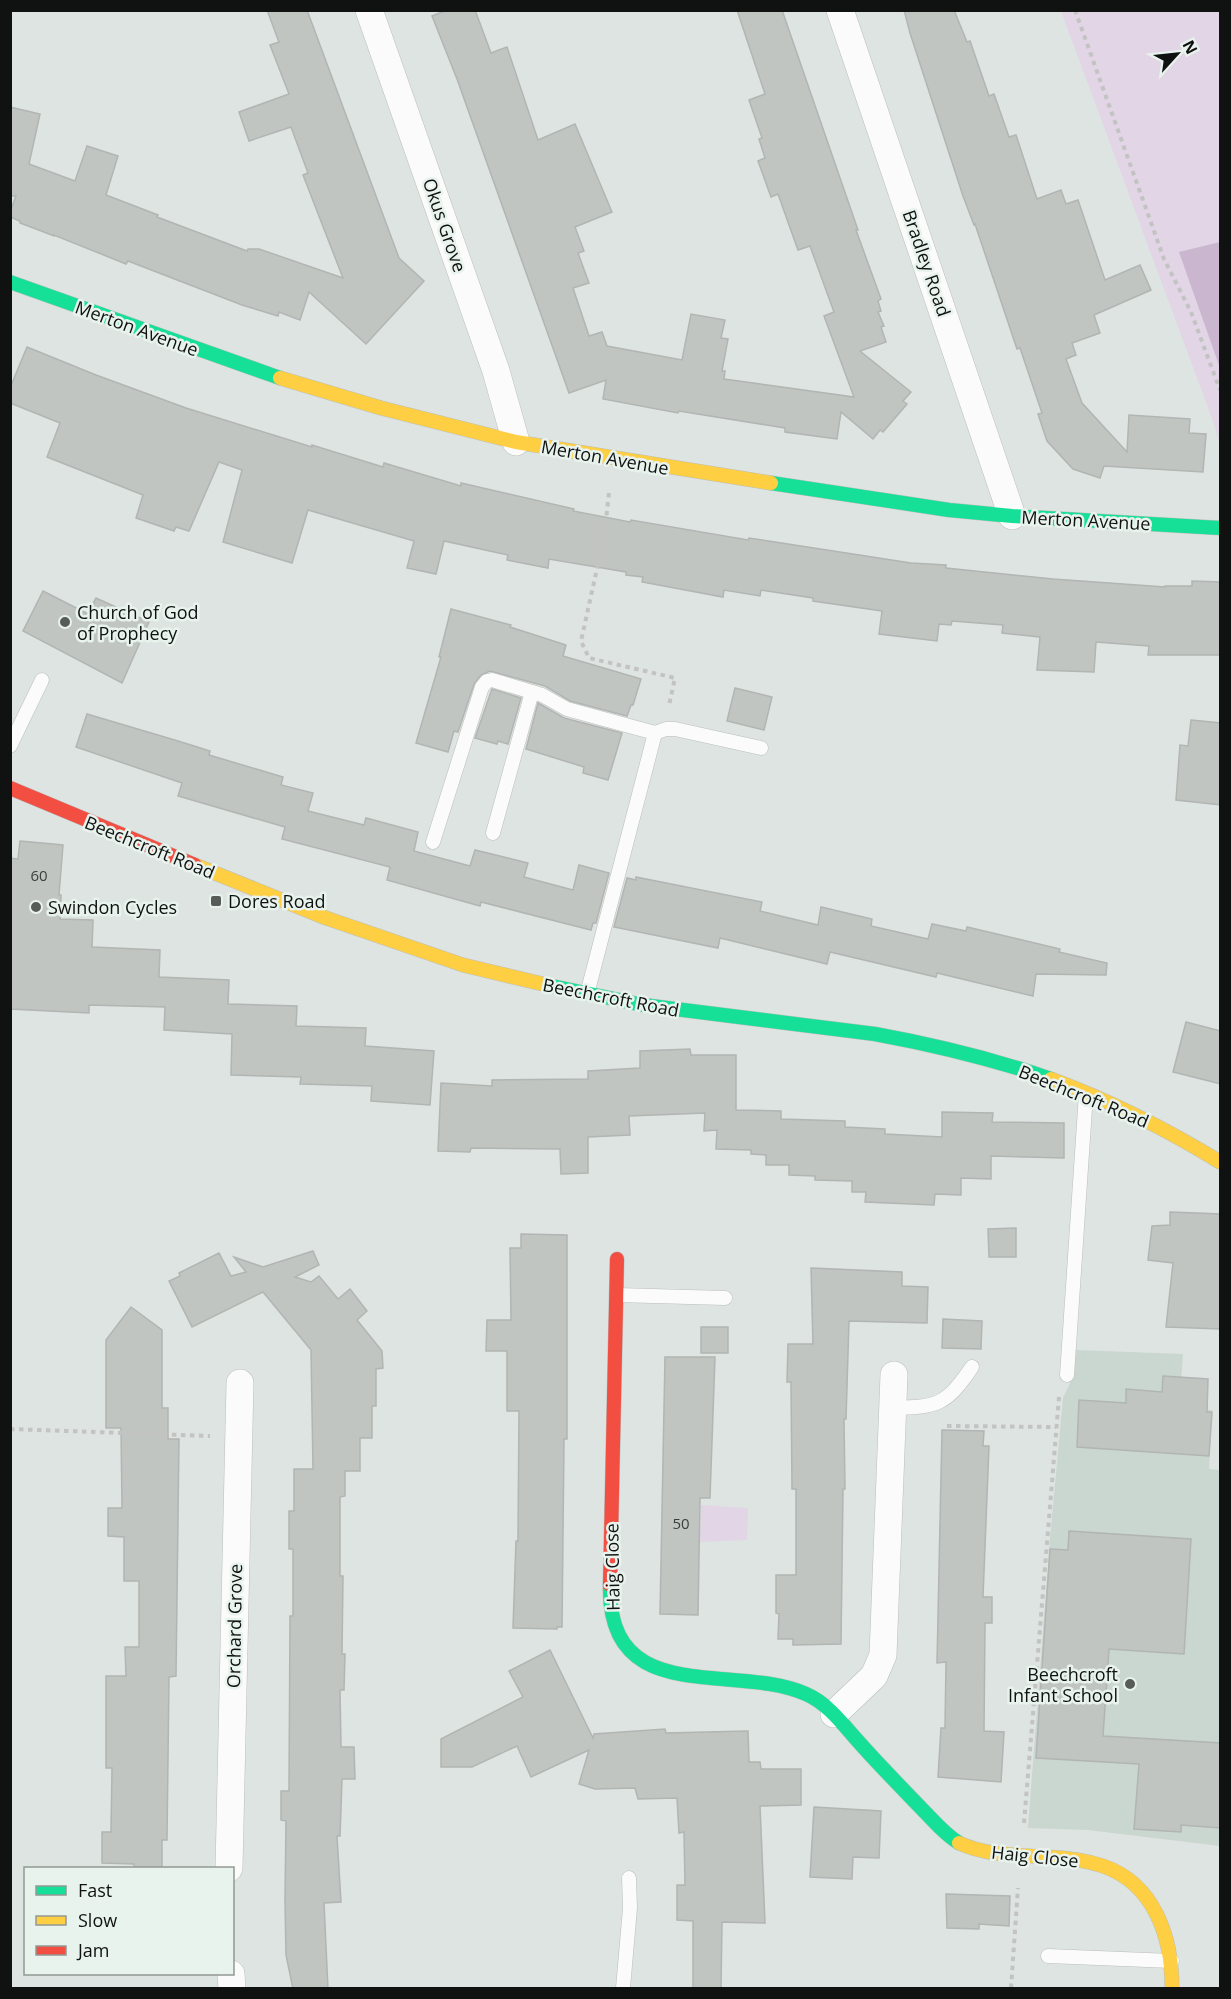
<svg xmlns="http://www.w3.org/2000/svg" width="1231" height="1999" font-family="'Open Sans',sans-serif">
<rect width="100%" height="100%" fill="#dee4e1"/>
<polygon fill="#cad6d0" points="1076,1350 1183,1354 1179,1408 1212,1410 1209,1469 1220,1470 1220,1846 1088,1830 1028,1828 1050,1539 1063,1398 1074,1375"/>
<g fill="#e2d5e6">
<polygon points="1061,11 1220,11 1220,445 1213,421"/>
<polygon points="701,1505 748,1508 747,1540 700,1542"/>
</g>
<polygon fill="#cab6cf" points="1220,242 1220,368 1179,252"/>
<g fill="#c0c5c2" stroke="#b1b5b3" stroke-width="1.5">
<polygon points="267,10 307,10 399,258 424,281 366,344 309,292 300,320 279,312 278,316 242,305 128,261 126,264 54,235 54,236 20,223 20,221 10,217 10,212 16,196 10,196 10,107 40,114 29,164 75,181 87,146 118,156 106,195 158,215 157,217 247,251 248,249 259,249 343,278 303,175 308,173 291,127 249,141 239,112 289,94 270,45 279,42"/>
<polygon points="447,10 475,10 491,53 507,47 538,140 575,124 612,212 575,227 584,251 578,253 589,283 573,288 589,336 602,332 607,346 682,360 691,314 725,320 721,338 728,339 722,371 725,371 724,379 854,397 824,316 834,312 810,246 798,250 778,194 771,197 758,161 765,158 759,139 762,138 749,100 765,94 737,10 782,10 858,230 856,230 881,299 878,301 881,311 878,312 884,326 881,327 886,342 860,351 911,392 903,401 907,404 883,432 880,430 873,439 841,412 837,439 785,432 785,428 679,411 678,413 603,399 606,380 569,393 457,79 432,16"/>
<polygon points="904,10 954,10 967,42 970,41 989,96 994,94 1009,137 1016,135 1037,199 1061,190 1066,204 1078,200 1105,280 1140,265 1151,290 1094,315 1100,333 1072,343 1076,355 1066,359 1082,403 1127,452 1129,415 1190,419 1189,433 1206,434 1203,472 1104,466 1100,478 1073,469 1047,441 1038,414 1042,413 1020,348 1017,349 975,224 974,225 963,196 910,33"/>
<polygon points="27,347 96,375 186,408 312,447 312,445 383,467 384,463 461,486 461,483 574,509 573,511 630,522 631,520 748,540 749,538 911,563 946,565 946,568 1053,579 1165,587 1165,586 1192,586 1192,581 1221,582 1221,655 1148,655 1149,646 1096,642 1094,672 1037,670 1040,637 1002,633 1003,625 952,621 951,625 939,624 937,641 879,634 882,611 813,601 813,598 761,590 760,596 724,590 723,597 642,582 643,577 626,575 626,572 549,559 548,568 507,560 508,555 444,541 436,574 407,568 414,541 308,510 292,563 223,542 242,470 219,462 189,531 176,527 174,531 136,518 143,495 47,457 60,423 10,403 10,388"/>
<polygon points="43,591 88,614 96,598 149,622 122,683 23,631"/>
<polygon points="451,609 511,625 510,627 566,645 563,656 641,679 633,705 631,705 627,716 570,701 545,686 490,671 481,675 474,684 458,732 454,731 448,752 416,743 441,657 439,657"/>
<polygon points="735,688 772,697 764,730 727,721"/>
<polygon points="492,689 521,698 508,744 498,741 497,744 475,738"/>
<polygon points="538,703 564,718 622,733 608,780 583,773 584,767 526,749"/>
<polygon points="87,714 178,741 210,751 209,755 283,777 281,785 313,793 308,811 364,825 366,818 418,832 414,851 470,866 475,850 528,863 524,877 573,890 579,865 609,873 596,923 593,923 591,930 481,902 480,906 387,880 390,867 282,839 285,827 178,796 182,783 76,747"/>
<polygon points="1191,720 1221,723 1221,805 1176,800 1180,745 1188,746"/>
<polygon points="20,841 63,845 59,895 61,895 60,919 93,920 92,947 160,950 159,977 229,980 228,1004 297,1006 296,1026 366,1028 365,1046 434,1051 430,1105 371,1101 372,1086 300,1084 301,1077 231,1075 232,1034 164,1030 165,1007 89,1005 89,1013 10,1009 10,858 18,859"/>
<polygon points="636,877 762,902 760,911 818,925 821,907 872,919 871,926 928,939 932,924 966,931 967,927 1060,949 1059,952 1107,963 1106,975 1036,974 1033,996 937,973 936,977 830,952 827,964 720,938 718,948 614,927 627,878 636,880"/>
<polygon points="1186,1022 1221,1031 1221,1084 1173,1072"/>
<polygon points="690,1049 691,1055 736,1055 736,1110 781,1111 781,1119 845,1121 845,1127 885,1129 885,1134 942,1137 942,1112 993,1113 992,1122 1064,1123 1064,1158 991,1156 991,1179 961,1178 961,1195 935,1194 934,1205 865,1202 866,1192 852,1192 852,1181 815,1180 815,1176 789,1175 789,1165 766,1165 766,1155 751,1154 751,1150 716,1149 717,1130 704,1131 705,1113 629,1116 630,1135 588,1137 588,1173 561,1174 560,1149 471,1148 470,1152 438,1151 441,1083 492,1086 492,1080 588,1079 588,1071 640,1068 640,1051"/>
<polygon points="1170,1212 1221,1214 1221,1329 1166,1327 1173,1263 1148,1260 1152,1226 1170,1225"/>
<polygon points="1016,1228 1016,1257 989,1257 988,1229"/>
<polygon points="521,1234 567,1235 567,1439 564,1439 562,1627 557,1627 557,1629 513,1628 516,1541 518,1541 519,1411 507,1411 507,1351 486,1351 487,1320 511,1320 510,1248 521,1248"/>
<polygon points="313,1251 319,1265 295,1277 311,1282 319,1276 338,1299 350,1289 367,1311 357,1320 382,1351 383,1368 376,1369 376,1406 372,1406 372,1438 360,1438 360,1471 345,1471 345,1496 340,1497 340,1576 343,1576 342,1654 345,1654 344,1690 340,1690 341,1747 354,1747 355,1779 342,1779 340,1836 337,1836 341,1902 324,1903 328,1989 293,1989 286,1955 285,1900 286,1821 281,1820 281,1791 289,1791 290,1616 293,1616 293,1549 289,1549 289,1511 294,1511 294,1469 313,1469 311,1350 263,1292 192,1327 169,1281 180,1276 179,1273 219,1253 231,1276 246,1272 234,1257 263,1267"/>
<polygon points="811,1268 902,1272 902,1286 928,1287 927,1323 849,1321 846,1419 844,1419 845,1489 843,1489 841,1644 793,1645 793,1639 778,1639 779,1614 776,1613 776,1575 796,1575 796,1489 792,1489 791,1382 787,1382 788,1344 813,1344"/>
<polygon points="131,1307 162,1330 162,1408 168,1408 168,1439 179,1439 176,1676 169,1677 167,1840 162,1840 162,1869 134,1869 134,1864 102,1863 102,1832 111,1832 112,1768 106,1768 106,1676 126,1676 125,1647 139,1647 139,1581 124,1581 124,1537 108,1536 108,1508 122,1508 121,1428 106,1428 106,1340"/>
<polygon points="943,1319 982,1321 981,1349 942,1348"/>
<rect x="701" y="1327" width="27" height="26"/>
<polygon points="665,1357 715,1357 710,1498 700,1498 698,1615 660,1614"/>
<polygon points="1163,1376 1208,1379 1207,1412 1212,1412 1209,1456 1077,1447 1079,1400 1126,1403 1126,1389 1162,1392"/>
<polygon points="942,1430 984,1431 983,1446 989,1446 983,1597 992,1597 992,1623 985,1623 984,1731 1004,1732 1001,1782 938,1777 941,1728 945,1728 946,1662 937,1663"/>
<polygon points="1069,1531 1191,1539 1184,1654 1109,1649 1103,1736 1221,1743 1221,1828 1181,1825 1181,1832 1134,1829 1139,1764 1036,1758 1050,1549 1068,1550"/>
<polygon points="550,1650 593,1738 594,1734 665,1729 666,1733 748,1731 749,1762 760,1762 761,1769 801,1769 801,1805 760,1806 765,1923 722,1922 721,1989 693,1989 693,1921 677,1920 677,1885 685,1885 684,1832 679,1833 677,1798 638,1799 635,1788 595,1789 579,1784 589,1750 531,1777 517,1746 472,1767 441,1767 441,1739 523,1697 509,1671"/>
<polygon points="814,1807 881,1811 879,1858 853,1857 852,1879 810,1877"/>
<polygon points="946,1894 1010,1896 1009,1926 979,1924 979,1929 947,1928"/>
</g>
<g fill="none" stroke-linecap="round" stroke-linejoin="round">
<g stroke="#bbbfbd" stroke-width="15">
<g id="lane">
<polyline points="655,733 666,729 675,729 761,748"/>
<polyline points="10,746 42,680"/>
<polyline points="493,833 532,692"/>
<polyline points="433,842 482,687 487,681 492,680 542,695 567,709 655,733 587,994"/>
<polyline points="617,1295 725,1298"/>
<polyline points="1067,1375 1086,1094"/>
<path d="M893,1408C938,1407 946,1405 972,1367"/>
<polyline points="1048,1956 1172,1961"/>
<polyline points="623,1988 630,1908 629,1878"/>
</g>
</g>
<g stroke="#bbbfbd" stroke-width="28">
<g id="street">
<polyline points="369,10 496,371 516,442"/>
<polyline points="840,10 1012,516"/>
<polyline points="834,1714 874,1676 883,1655 894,1375"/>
<polyline points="229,1868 240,1383"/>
<polyline points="231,1974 232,1988"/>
</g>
</g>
<g stroke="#bbbfbd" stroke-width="15">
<g id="fast">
<polyline points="10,282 280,378"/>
<polyline points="771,483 949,510 1012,516 1220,528"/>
<path d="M547,985L643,1005L875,1034C935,1045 993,1059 1051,1079"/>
<path d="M610,1585C607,1709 734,1662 806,1694C827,1703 842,1723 857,1740C878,1764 900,1786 922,1809C934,1821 944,1834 959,1843"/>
</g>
</g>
<g stroke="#bbbfbd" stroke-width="15">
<g id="slow">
<polyline points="280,378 381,408 516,442 771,483"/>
<polyline points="195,865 326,918 463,965 547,985"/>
<path d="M1051,1079C1111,1101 1166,1129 1220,1162"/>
<path d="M959,1843C987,1856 1019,1855 1049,1857C1067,1858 1085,1860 1103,1866C1155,1884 1172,1938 1172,1988"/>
</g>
</g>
<g stroke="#bbbfbd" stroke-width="15">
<g id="jam">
<polyline points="10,788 195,865"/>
<polyline points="610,1585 617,1259"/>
</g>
</g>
<g stroke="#c3c3c3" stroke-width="4" stroke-dasharray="4.5 4.5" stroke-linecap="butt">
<polyline points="1075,10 1164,259 1191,312 1220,390"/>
<polyline points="609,493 604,537 581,641 589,658 675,678 669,705"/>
<polyline points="947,1426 1056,1427"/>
<polyline points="10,1429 210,1436"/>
<polyline points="1024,1823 1059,1397"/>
<polyline points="1011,1988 1018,1888"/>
</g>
<use href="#lane" stroke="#fafbfa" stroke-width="14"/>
<use href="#street" stroke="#fafbfa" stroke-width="27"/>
<use href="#fast" stroke="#16e098" stroke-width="14"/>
<use href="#slow" stroke="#ffcf43" stroke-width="14"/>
<use href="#jam" stroke="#f24e42" stroke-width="14"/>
</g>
<g fill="#575c59" stroke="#e9f3ee" stroke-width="2">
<circle cx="65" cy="622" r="6"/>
<rect x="210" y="895" width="12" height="12" rx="3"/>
<circle cx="36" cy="907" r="6"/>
<circle cx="1130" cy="1684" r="6"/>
</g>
<g text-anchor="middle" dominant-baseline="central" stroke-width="5" stroke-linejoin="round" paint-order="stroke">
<g font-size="15" fill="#3b3f3c">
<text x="39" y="875">60</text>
<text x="681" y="1523">50</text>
</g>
<g font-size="18" fill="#0f1210" stroke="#e9f3ee">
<text transform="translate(445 225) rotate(71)">Okus Grove</text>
<text transform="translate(927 263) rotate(71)">Bradley Road</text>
<text transform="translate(137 328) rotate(20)">Merton Avenue</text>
<text transform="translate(605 457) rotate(10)">Merton Avenue</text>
<text transform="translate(1086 520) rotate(3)">Merton Avenue</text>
<text transform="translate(150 847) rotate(22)">Beechcroft Road</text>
<text transform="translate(611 997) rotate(11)">Beechcroft Road</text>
<text transform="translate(1084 1096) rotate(22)">Beechcroft Road</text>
<text transform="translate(612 1567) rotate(-91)">Haig Close</text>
<text transform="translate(234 1626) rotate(-89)">Orchard Grove</text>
<text transform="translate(1035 1856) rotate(6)">Haig Close</text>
</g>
<g font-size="18" fill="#0f1210" stroke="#e9f3ee" text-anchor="start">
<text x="77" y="612">Church of God<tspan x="77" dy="21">of Prophecy</tspan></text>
<text x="228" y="901">Dores Road</text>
<text x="48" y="907">Swindon Cycles</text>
<text x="1118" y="1674" text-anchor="end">Beechcroft<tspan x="1118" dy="21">Infant School</tspan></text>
</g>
</g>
<rect width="1231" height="1999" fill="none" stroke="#0f1210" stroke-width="24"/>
<rect x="24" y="1867" width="210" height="108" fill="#e9f3ee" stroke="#929995" stroke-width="1.5"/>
<rect x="36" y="1886" width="30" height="9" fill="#16e098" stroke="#929995" stroke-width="1.5"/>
<text x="78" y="1897" font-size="18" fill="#0f1210">Fast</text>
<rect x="36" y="1916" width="30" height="9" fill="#ffcf43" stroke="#929995" stroke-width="1.5"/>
<text x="78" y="1927" font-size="18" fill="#0f1210">Slow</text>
<rect x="36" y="1946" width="30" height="9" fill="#f24e42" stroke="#929995" stroke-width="1.5"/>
<text x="78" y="1957" font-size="18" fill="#0f1210">Jam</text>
<g transform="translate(1177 54) rotate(63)" stroke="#e9f3ee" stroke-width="4.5" paint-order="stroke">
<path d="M0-4.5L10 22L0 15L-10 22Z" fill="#0f1210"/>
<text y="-9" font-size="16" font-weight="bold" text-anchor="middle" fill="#0f1210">N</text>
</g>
</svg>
